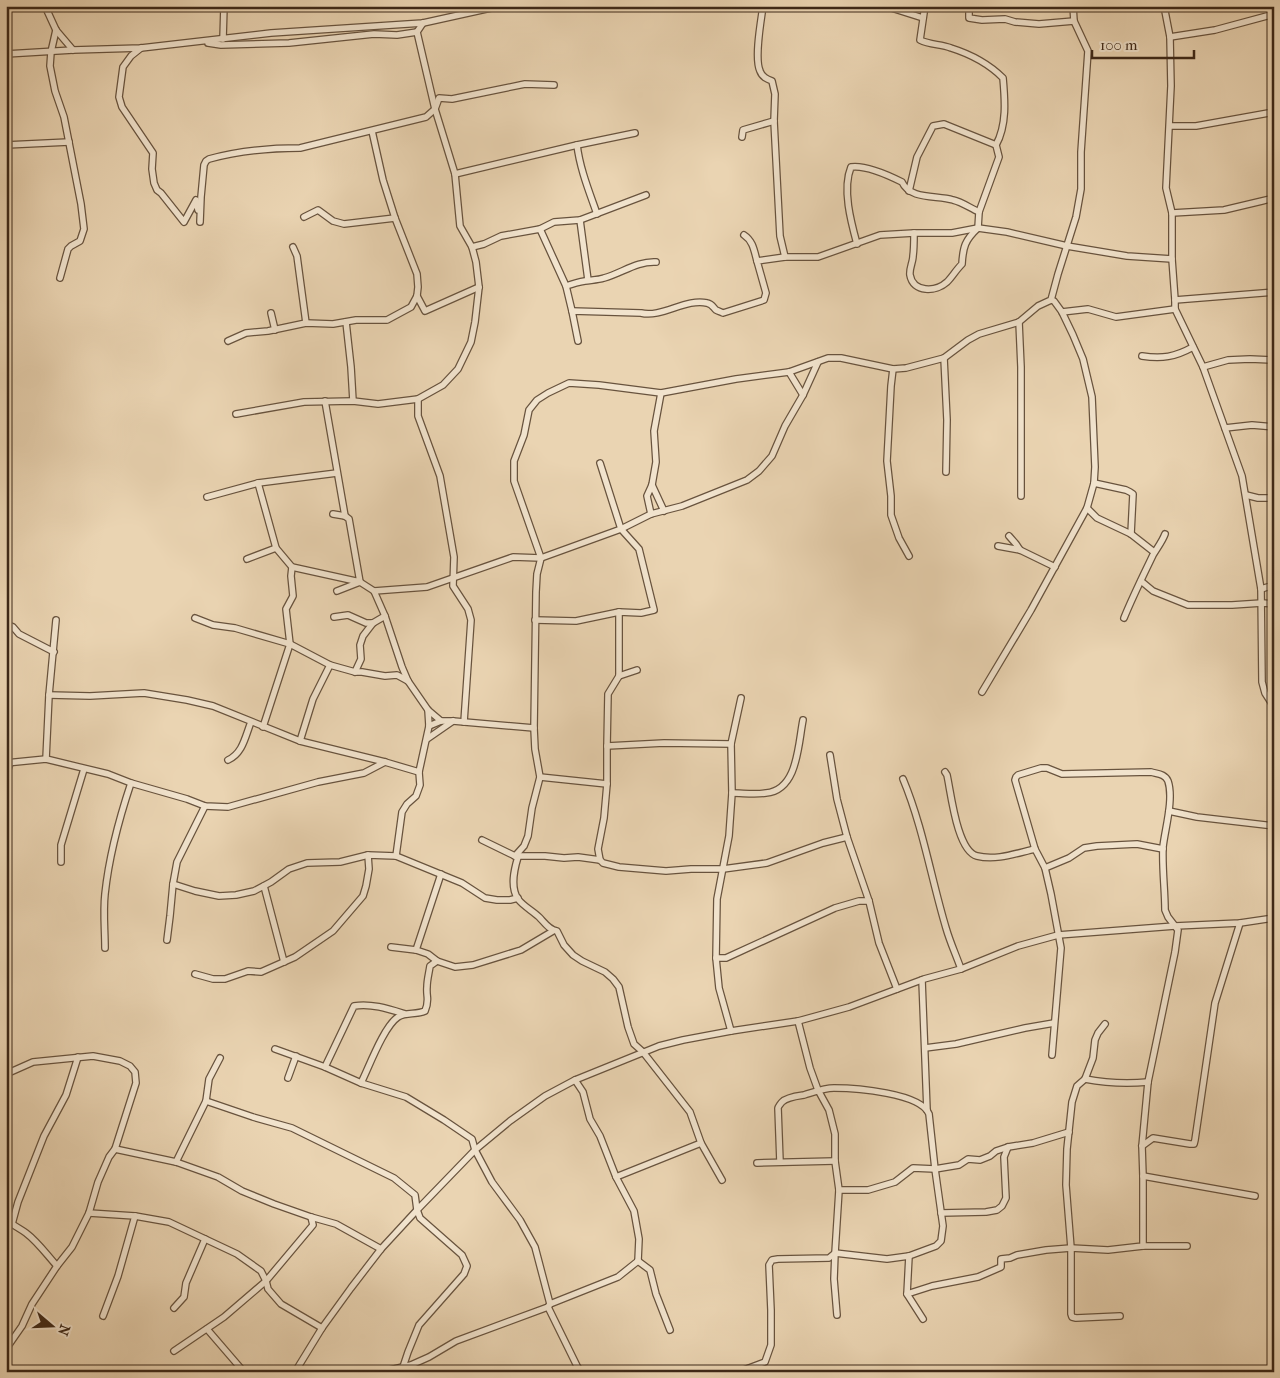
<svg xmlns="http://www.w3.org/2000/svg" width="1280" height="1378" font-family="'IM FELL French Canon',serif">
<rect width="100%" height="100%" fill="#ead4b2"/>
<filter id="stains"><feTurbulence type="fractalNoise" baseFrequency=".004" numOctaves="4"/><feColorMatrix values="0 0 0 0 .2 0 0 0 0 .09 0 0 0 0 .02 0 0 0 .5 -.17"/></filter>
<radialGradient id="worn" r=".72"><stop offset=".6" stop-color="#630" stop-opacity="0"/><stop offset="1" stop-color="#630" stop-opacity=".3"/></radialGradient>
<g fill="none" stroke-linecap="round" stroke-linejoin="round">
<g stroke="#68533e" stroke-width="8">
<g id="street">
<polyline points="45,6 56,30 73,50"/>
<path d="M763,6C761,21 754,58 760,71C762,77 767,79 772,81L775,94L774,121L780,236L785,257"/>
<polyline points="885,6 923,18"/>
<polyline points="969,6 969,18 982,20 1005,19 1015,22 1039,24 1074,21"/>
<polyline points="1164,6 1170,37 1171,86 1166,188 1172,213 1172,259 1175,300 1175,309 1203,367 1242,476 1261,589 1262,682 1265,693 1274,707"/>
<polyline points="56,30 51,52 50,66 55,91 64,117 81,204 84,229 80,241 71,246 68,249 60,278"/>
<polyline points="1170,37 1215,30 1274,14"/>
<polyline points="223,39 224,6"/>
<polyline points="208,43 221,45 289,43 374,34 397,35 417,32"/>
<polyline points="141,48 131,56 123,67 119,97 122,107 153,153 152,169 154,183 157,190 161,193 184,222 196,200 198,210"/>
<polyline points="6,54 73,50 141,48 271,33 423,23 500,6"/>
<polyline points="1170,126 1196,126 1274,112"/>
<polyline points="742,137 743,130 774,121"/>
<polyline points="6,145 69,142"/>
<path d="M577,145C580,169 589,191 597,214"/>
<polyline points="455,174 577,145 635,133"/>
<polyline points="909,191 917,157 933,126 944,124 996,145"/>
<polyline points="1172,213 1224,210 1262,201 1274,198"/>
<polyline points="304,217 318,210 333,221 344,224 395,218"/>
<polyline points="580,220 588,280"/>
<path d="M200,222L201,197L204,165L206,161L209,159C238,151 269,148 300,148L426,117L435,109L439,98L452,99L525,84L554,85"/>
<polyline points="540,229 566,286 572,311"/>
<path d="M914,233C914,241 914,249 913,256C913,262 909,269 910,275C913,293 936,292 947,282C952,277 956,270 962,264C963,247 965,240 978,228L979,212L999,157L996,145C1007,125 1005,100 1003,78C990,65 970,54 951,48C941,44 930,45 920,40L925,6"/>
<path d="M744,235C753,241 754,250 757,261"/>
<path d="M857,244C851,222 842,189 851,167C865,165 888,175 902,182C910,200 937,195 953,200C962,202 970,208 979,212"/>
<polyline points="293,247 297,256 306,323"/>
<polyline points="472,247 484,244 501,236 540,229 554,222 580,220 646,195"/>
<path d="M566,286C572,284 579,282 585,281C591,280 598,280 604,278C622,273 637,261 656,262"/>
<polyline points="417,296 425,311 479,287"/>
<polyline points="1175,300 1274,292"/>
<polyline points="1062,312 1088,309 1116,317 1175,309"/>
<polyline points="271,313 275,330"/>
<polyline points="346,322 351,367 353,401"/>
<polyline points="1019,322 1021,367 1021,496"/>
<polyline points="228,341 246,333 268,331 306,323 333,324 356,320 387,320 411,307 417,296 418,287 417,274 395,218 383,180 372,131"/>
<path d="M578,341L572,311L641,313C662,318 686,298 707,303C712,304 713,307 716,310C718,311 721,312 723,313L764,300L766,293L757,261L785,257H818L880,235L914,233H952L978,228L1007,232L1067,246L1127,256L1172,259"/>
<path d="M1142,356C1162,359 1175,357 1193,347"/>
<polyline points="944,358 947,420 946,472"/>
<polyline points="1203,367 1228,360 1250,359 1274,360"/>
<polyline points="893,369 891,386 887,461 891,496 891,515 899,538 909,556"/>
<polyline points="789,372 803,395"/>
<polyline points="418,399 418,416 440,476 454,557 453,586 468,609 471,620 464,722"/>
<polyline points="325,401 345,516"/>
<polyline points="236,414 304,402 353,401 378,404 418,399 443,385 458,369 471,342 475,322 479,287 476,262 472,247 460,226 455,174 435,109 417,32 423,23"/>
<polyline points="1225,428 1252,425 1274,427"/>
<polyline points="258,483 276,548 292,567 360,582 349,519 345,516 333,514"/>
<polyline points="1094,483 1126,490 1130,492 1133,494 1131,534"/>
<polyline points="652,485 664,511"/>
<polyline points="1246,495 1258,498 1274,498"/>
<polyline points="207,497 258,483 337,473"/>
<polyline points="1087,508 1097,518 1131,534 1154,552"/>
<polyline points="651,514 647,496 652,485 656,462 654,431 661,393"/>
<polyline points="1009,536 1016,544 1020,550"/>
<polyline points="998,546 1020,550 1055,567"/>
<polyline points="247,559 276,548"/>
<polyline points="1141,581 1153,591 1188,605 1232,605 1262,603 1274,604"/>
<polyline points="1261,589 1274,585"/>
<polyline points="337,591 360,582 374,591 385,616 402,667 408,681 428,710 441,721"/>
<polyline points="374,591 427,587 513,557 541,558 621,529 651,514 682,506 747,480 759,471 772,456 785,426 803,395 818,362"/>
<polyline points="619,612 619,676"/>
<polyline points="334,617 348,615 366,623 373,623"/>
<polyline points="195,618 213,625 235,628 290,644 330,665 355,672 362,672 385,676 397,675 408,681"/>
<path d="M1124,618C1133,596 1143,576 1153,555C1157,548 1162,542 1165,534"/>
<polyline points="535,620 576,621 619,612 641,613 654,610 639,549 621,529 600,463"/>
<polyline points="6,624 13,627 19,634 54,652"/>
<polyline points="355,672 361,659 360,645 363,636 373,623 385,616"/>
<polyline points="982,692 1031,610 1087,508 1094,483 1095,467 1092,397 1083,359 1073,335 1062,312 1054,301 1051,300"/>
<polyline points="49,695 90,696 144,693 187,700 213,706 300,741 385,762 419,772"/>
<polyline points="429,726 441,721 453,721 534,728"/>
<polyline points="263,727 290,644 286,609 293,596 291,576 292,567"/>
<polyline points="427,739 453,721"/>
<polyline points="300,741 313,699 330,665"/>
<polyline points="607,746 664,743 731,744"/>
<polyline points="830,755 837,799 847,837 869,901 879,943 897,989"/>
<polyline points="46,759 49,695 56,620"/>
<path d="M228,760C243,753 245,737 251,722"/>
<polyline points="6,763 46,759 108,774 131,783 187,799 205,806 228,807 318,782 364,773 385,762"/>
<path d="M945,772L947,775C951,793 957,851 977,856C996,861 1017,853 1035,849"/>
<polyline points="6,776 10,763"/>
<polyline points="540,777 607,784"/>
<path d="M903,779C923,827 931,878 946,928C950,942 956,955 961,969"/>
<path d="M732,793C743,793 755,795 766,793C798,790 798,745 803,720"/>
<polyline points="1169,811 1197,817 1274,826"/>
<polyline points="482,840 515,856 545,856 564,858 578,857 600,860 603,863 619,867 666,871 691,869 723,869 767,863 823,843 847,837"/>
<polyline points="396,856 402,812 407,804 416,796 420,785 419,772 429,726 428,710"/>
<polyline points="515,856 524,846 528,836 532,808 540,777 535,749 534,728 536,592 537,574 541,558 514,481 514,461 524,435 529,410 537,400 548,393 569,383 599,385 661,393 736,379 789,372 828,358 841,358 893,369 906,368 944,358 968,340 979,334 1019,322 1038,306 1051,300 1058,274 1076,217 1081,189 1081,152 1088,51 1074,21 1073,6"/>
<path d="M515,856L518,857C514,870 510,887 518,899C523,906 533,911 539,917C544,922 549,930 557,931L564,945L573,955L582,961L605,972L613,979L619,987L628,1027L634,1044L643,1052L690,1112L701,1143L722,1180"/>
<polyline points="600,860 598,849 604,818 607,784 607,746 608,694 619,676 637,670"/>
<polyline points="61,862 61,845 84,769"/>
<polyline points="1045,868 1069,858 1084,848 1097,846 1137,844 1163,849"/>
<polyline points="173,884 195,891 219,896 236,895 254,891 271,882 289,869 307,863 340,862 368,855 396,856 462,883 485,898 497,900 510,900 518,898"/>
<polyline points="264,886 284,962"/>
<polyline points="167,940 170,916 173,884 177,862 205,806"/>
<polyline points="391,947 416,950 428,954 437,961 455,967 473,965 521,950 553,931"/>
<path d="M105,948C105,930 103,912 105,894C109,856 119,819 131,783"/>
<polyline points="416,950 441,874"/>
<polyline points="716,958 726,958 835,908 859,901 869,901"/>
<path d="M437,961L430,966C429,973 427,980 427,987C426,997 430,1000 425,1011C416,1015 406,1012 398,1017C384,1026 369,1067 361,1083L406,1097L444,1120L472,1139L475,1150L492,1182L520,1220L535,1247L550,1304"/>
<polyline points="195,974 213,979 225,979 248,971 261,972 295,957 333,931 363,896 366,886 369,869 368,855"/>
<polyline points="922,980 927,1110"/>
<polyline points="798,1021 810,1068 818,1090 829,1110 835,1134 835,1161 839,1190 835,1253 834,1279 837,1315"/>
<polyline points="1105,1024 1098,1033 1095,1040 1093,1058 1085,1079 1077,1086 1072,1102 1067,1149 1066,1185 1071,1248 1071,1314 1072,1317 1076,1318 1120,1316"/>
<polyline points="731,1031 719,988 716,958 717,899 729,836 732,793 731,744 741,698"/>
<polyline points="925,1048 956,1044 1025,1028 1054,1023"/>
<polyline points="275,1049 325,1067 361,1083"/>
<path d="M325,1067L354,1006C371,1003 389,1009 405,1014"/>
<polyline points="6,1074 33,1062 93,1056 120,1061 130,1066 135,1072 136,1083 115,1149 109,1157 98,1182 89,1213 72,1247 57,1266 32,1304 22,1326 6,1349"/>
<polyline points="288,1078 296,1056"/>
<path d="M1085,1079C1106,1083 1126,1084 1148,1082"/>
<polyline points="575,1080 583,1092 590,1119 600,1136 616,1177 634,1211 639,1239 638,1261"/>
<polyline points="206,1101 253,1117 292,1128 394,1178 415,1195 417,1210 420,1218 462,1255 467,1266 464,1274 419,1325 408,1352 403,1367"/>
<polyline points="1142,1146 1153,1138 1190,1144 1194,1144 1195,1140 1215,1003 1240,923"/>
<polyline points="115,1149 176,1162 218,1177 242,1191 274,1204 311,1217 336,1224 381,1249"/>
<polyline points="176,1162 206,1101 209,1079 220,1058"/>
<polyline points="757,1163 835,1161"/>
<polyline points="1143,1176 1255,1196"/>
<polyline points="616,1177 701,1143"/>
<polyline points="839,1190 868,1190 895,1182 913,1168 935,1169 959,1165 968,1159 980,1160 990,1156 996,1151 1008,1147 1033,1143 1069,1132"/>
<polyline points="89,1213 135,1216 169,1222 237,1254 261,1271 266,1281 268,1289 281,1304 322,1328"/>
<polyline points="941,1213 986,1212 997,1210 1002,1206 1006,1198 1004,1157 1008,1147"/>
<path d="M6,1219C12,1225 19,1228 26,1233C38,1242 47,1255 57,1266"/>
<polyline points="12,1224 18,1202 44,1136 66,1095 78,1057"/>
<polyline points="1143,1246 1187,1246"/>
<polyline points="909,1256 907,1294 923,1319"/>
<polyline points="638,1261 650,1270 656,1294 670,1330"/>
<path d="M907,1294L932,1286L978,1277L1001,1267V1259L1010,1258L1017,1255L1046,1250L1071,1248L1108,1250L1143,1246V1176L1142,1146L1148,1082L1175,952L1178,930L1168,917L1165,910C1165,890 1162,868 1163,847C1165,829 1174,799 1168,781C1165,774 1158,774 1151,772L1062,774L1047,768H1041L1018,775L1016,777L1015,780L1035,849L1045,868L1051,894L1061,948L1052,1055"/>
<polyline points="548,1307 577,1366 579,1369 577,1372"/>
<polyline points="174,1308 184,1297 186,1283 205,1239"/>
<polyline points="103,1316 118,1276 135,1216"/>
<polyline points="207,1329 244,1372"/>
<polyline points="174,1351 224,1317 266,1281 313,1225 311,1217"/>
<path d="M741,1371L765,1362L771,1345V1310L769,1265L772,1260L778,1259L829,1258L835,1253L887,1259L909,1256L936,1246L941,1241L943,1226L935,1169L929,1114C921,1093 855,1088 834,1088C824,1088 814,1092 804,1095C797,1096 787,1097 782,1102C781,1103 778,1107 778,1108L780,1162"/>
<polyline points="295,1372 322,1328 351,1288 381,1249 417,1210 475,1150 510,1121 545,1096 575,1080 659,1046 683,1040 731,1031 798,1021 849,1007 924,979 961,969 1018,946 1058,935 1175,926 1240,923 1274,918"/>
<polyline points="387,1372 390,1370 411,1365 429,1357 456,1341 548,1307 550,1304 618,1277 638,1261"/>
</g>
</g>
<use href="#street" stroke="#f1e3cd" stroke-width="5.5"/>
</g>
<rect width="1280" height="1378" fill="none" stroke="#ead4b2" stroke-width="25"/>
<rect x="8" y="8" width="1265" height="1363" fill="none" stroke="#3d2818" stroke-width="2.5"/>
<rect x="12" y="12" width="1255" height="1353" fill="none" stroke="#3d2818"/>
<g transform="translate(52 1326) rotate(109)" stroke="#f1e3cd" stroke-width="4" paint-order="stroke">
<path d="M0-4L9 19L0 12L-9 19Z" fill="#3d2818"/>
<text y="-8" font-size="14" font-weight="bold" text-anchor="middle" fill="#3d2818">N</text>
</g>
<path d="M1092 50v8h102v-8" fill="none" stroke="#3d2818" stroke-width="2.5"/>
<text x="1100" y="50" font-size="15" fill="#3d2818" stroke="#f1e3cd" stroke-width="4" paint-order="stroke">100 m</text>
<rect width="100%" height="100%" filter="url(#stains)"/>
<rect width="100%" height="100%" fill="url(#worn)"/>
</svg>
